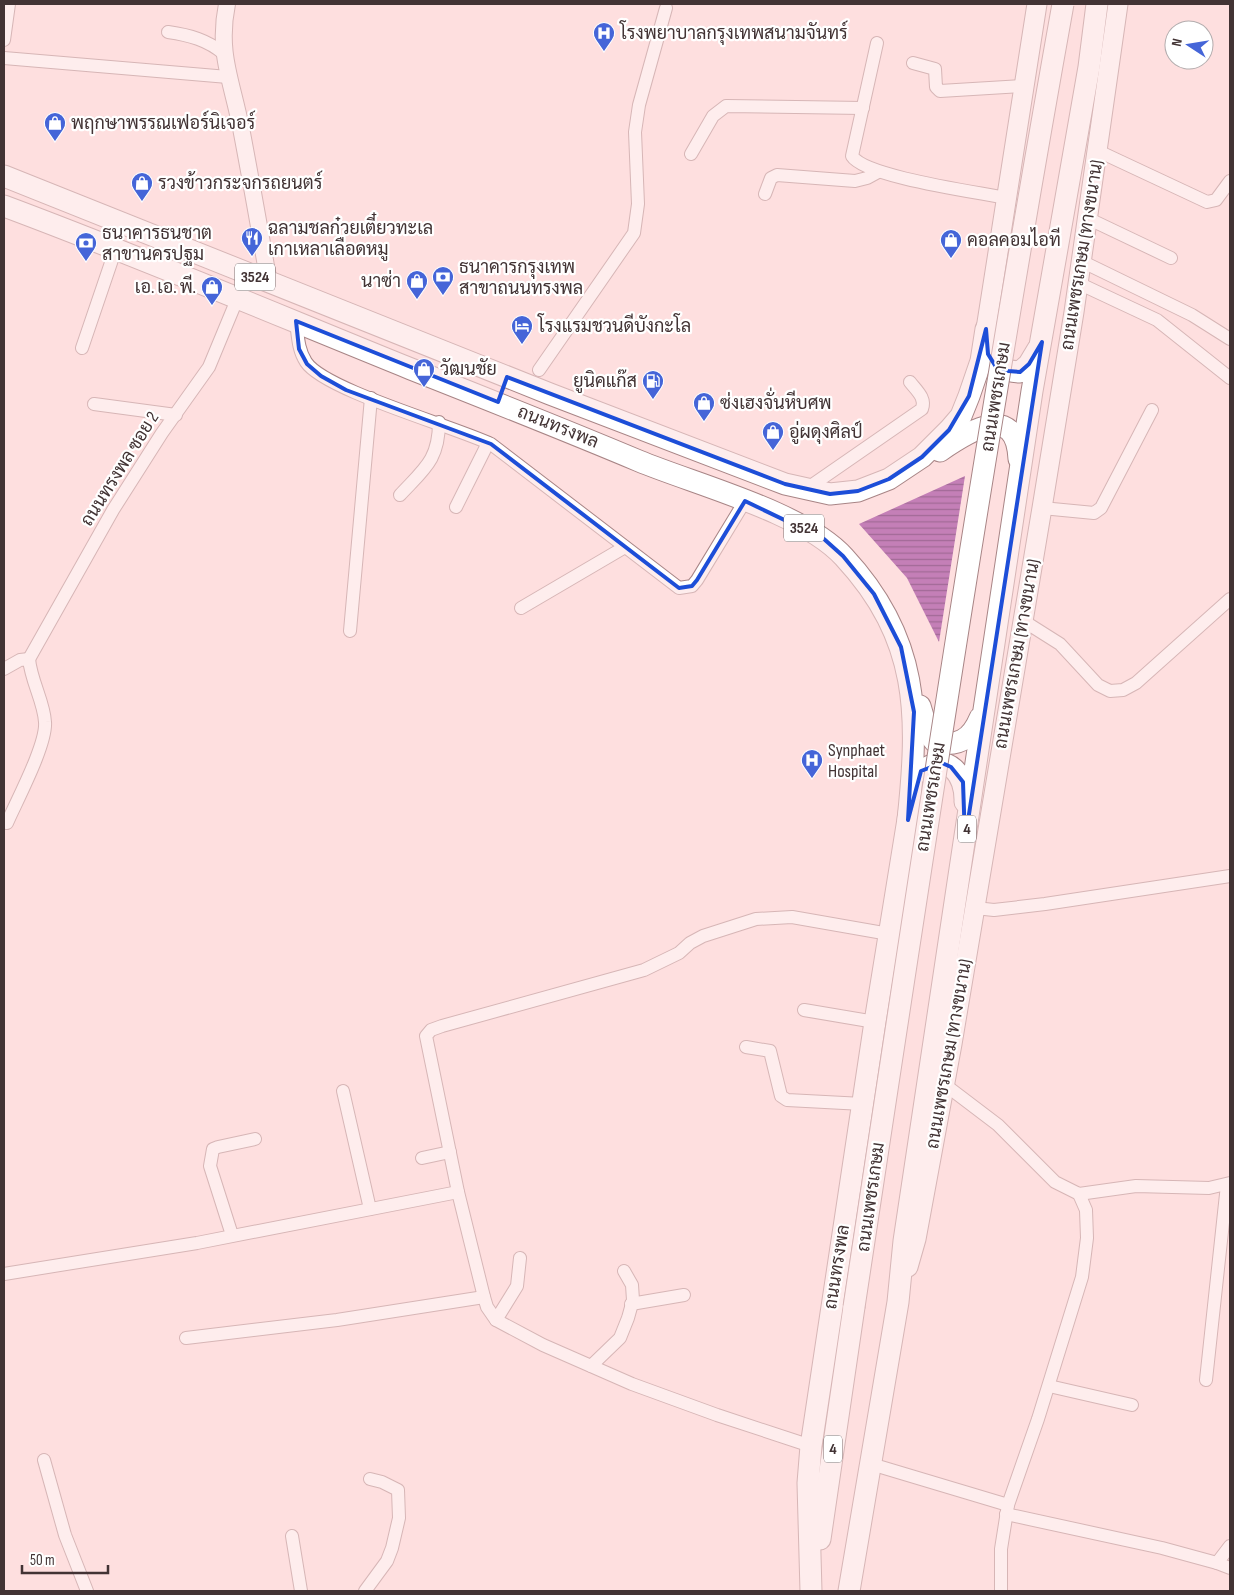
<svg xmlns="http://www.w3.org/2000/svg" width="1234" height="1595" font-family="'Sofia Sans Condensed',Sarabun,sans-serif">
<defs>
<pattern id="water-rules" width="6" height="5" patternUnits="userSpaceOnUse" patternTransform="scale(1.25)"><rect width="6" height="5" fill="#c47fb7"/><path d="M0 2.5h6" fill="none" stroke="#a16996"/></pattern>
</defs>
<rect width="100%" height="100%" fill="#fedfdf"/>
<polygon fill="url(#water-rules)" points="965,476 939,642 907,578 859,524"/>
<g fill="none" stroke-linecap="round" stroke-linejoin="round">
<g stroke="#a88586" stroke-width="14">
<g id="minor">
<path d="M168,32C189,35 208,40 224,54"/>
<polyline points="4,40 9,4"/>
<path d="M877,43L852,156C865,177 977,192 1006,198"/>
<polyline points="4,58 228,77"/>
<polyline points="913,63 935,69 936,87 940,91 1024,86"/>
<polyline points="1098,151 1207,202 1216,200 1230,181"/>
<polyline points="691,154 713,116 726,106 863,108"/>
<polyline points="765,194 771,178 777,175 855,181 867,178 878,172"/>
<polyline points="1087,218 1171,258"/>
<polyline points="1081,261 1192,315 1230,339"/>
<polyline points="1078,283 1157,320 1230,378"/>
<path d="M296,321C298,336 298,350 306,362C324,390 453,426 491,444L679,588L692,586L697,580L745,501"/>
<polyline points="82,348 116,248"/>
<polyline points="539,370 634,233 638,204 635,132 639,105 666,8"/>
<polyline points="94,404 176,415"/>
<path d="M805,490L922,409C926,398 917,391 910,382"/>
<path d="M400,495C424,469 439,460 439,422"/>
<polyline points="456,507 488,443"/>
<polyline points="1042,508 1094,513 1101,508 1152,410"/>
<polyline points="521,608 625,547"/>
<polyline points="1022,620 1060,644 1098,685 1110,691 1123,690 1136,683 1230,599"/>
<polyline points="350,631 371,398"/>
<polyline points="29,659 113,510 162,433 209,367 238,297"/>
<path d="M4,669L20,660L29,659C31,681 44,702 45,722C47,744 17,800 7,823"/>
<polyline points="975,908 994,910 1045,904 1230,876"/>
<polyline points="804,1010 875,1022"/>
<polyline points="746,1047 770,1051 781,1096 787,1100 863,1104"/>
<polyline points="944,1084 998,1125 1055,1182 1079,1194 1136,1186 1209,1188 1230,1183"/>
<polyline points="343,1091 370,1209"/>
<polyline points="422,1158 450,1152"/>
<polyline points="232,1235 210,1166 213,1149 218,1147 255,1139"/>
<polyline points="4,1274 197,1243 458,1192"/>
<polyline points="631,1304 684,1295"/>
<polyline points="496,1320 517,1286 520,1258"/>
<polyline points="186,1338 337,1320 484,1297"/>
<polyline points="591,1366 620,1338 628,1318 633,1300 632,1285 624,1271"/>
<polyline points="1206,1380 1227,1185"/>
<polyline points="1049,1386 1132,1405"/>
<polyline points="811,1446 717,1415 632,1384 543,1345 496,1320 487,1307 484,1297 458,1192 426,1036 431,1030 442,1026 644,970 679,953 690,943 703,936 756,919 792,917 889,934"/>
<polyline points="44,1460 65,1535 87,1591"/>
<polyline points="871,1464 1008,1505"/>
<polyline points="1006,1514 1162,1548 1217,1563 1230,1546"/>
<polyline points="292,1536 301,1591"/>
<polyline points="1217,1563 1230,1568"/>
<polyline points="365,1591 387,1561 392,1548 399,1518 398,1490 382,1482 370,1479"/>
<polyline points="1001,1591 1001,1549 1008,1505 1038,1419 1082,1277 1087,1238 1086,1210 1079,1194"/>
</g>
</g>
<g stroke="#a88586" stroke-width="18">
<path id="tertiary" d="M227,4C217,53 232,81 241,128C251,180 260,232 269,283"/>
</g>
<g stroke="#a88586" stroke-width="21">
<g id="secondary">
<polyline points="986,329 1037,4"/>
<polyline points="908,1267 916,1239 952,1044 1042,508 1074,312 1118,4"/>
</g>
</g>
<g stroke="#a88586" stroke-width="23">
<g id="trunk">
<polyline points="4,176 550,394 785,484 830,494 858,491 889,479 922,457 949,430 961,416 969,396 981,361 986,329"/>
<path d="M4,206C141,257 275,314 411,369C487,399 563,429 639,461C697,485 803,512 844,557C920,639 919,715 908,820"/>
<path d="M989,356C997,369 1005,371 1020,372L1029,364L1038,349"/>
<path d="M940,451C969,431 1016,401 1019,459"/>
<path d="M920,706L928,733L935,742C957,747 971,740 980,718"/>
<path d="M922,771C948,751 966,775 965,802"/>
<polyline points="820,1539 854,1307"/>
<polyline points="811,1591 808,1483 811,1446 875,1022 910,807"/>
<polyline points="849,1591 898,1302 904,1241 1032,391 1089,67 1097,4"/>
</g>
</g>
<use href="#minor" stroke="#fff" stroke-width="12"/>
<use href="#tertiary" stroke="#fff" stroke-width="16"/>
<use href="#secondary" stroke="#fff" stroke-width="19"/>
<use href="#trunk" stroke="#fff" stroke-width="21"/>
<g stroke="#a88586" stroke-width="23" stroke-linecap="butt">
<path id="trunk-bridge" d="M854,1307C920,872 985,437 1063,4"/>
</g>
<use href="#trunk-bridge" stroke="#fff" stroke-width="21"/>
</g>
<path d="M0 0H1234V1595H0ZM296,321L498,402L507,377L785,484L830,494L858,491L889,479L922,457L949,430L969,396L986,329L988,354L996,367L1008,371L1020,372L1029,364L1042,342L965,840L963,782L951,767L942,763L921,771L908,820L914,712L901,647L874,594L843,556L824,539L745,501L697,580L692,586L679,588L491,444L346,390L321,376L307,364L299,349Z" fill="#fedfdf" fill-opacity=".55" fill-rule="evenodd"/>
<path fill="none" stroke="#1d4ed8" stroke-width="4" stroke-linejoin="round" d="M296,321L498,402L507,377L785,484L830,494L858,491L889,479L922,457L949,430L969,396L986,329L988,354L996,367L1008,371L1020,372L1029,364L1042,342L965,840L963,782L951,767L942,763L921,771L908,820L914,712L901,647L874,594L843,556L824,539L745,501L697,580L692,586L679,588L491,444L346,390L321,376L307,364L299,349Z"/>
<defs>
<g id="hospital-pin" transform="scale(1.125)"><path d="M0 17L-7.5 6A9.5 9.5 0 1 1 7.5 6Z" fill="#4565d8" stroke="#fff"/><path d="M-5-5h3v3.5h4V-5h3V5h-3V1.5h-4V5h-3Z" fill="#fff"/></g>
<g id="shop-pin" transform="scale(1.125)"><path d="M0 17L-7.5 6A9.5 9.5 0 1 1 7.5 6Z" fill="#4565d8" stroke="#fff"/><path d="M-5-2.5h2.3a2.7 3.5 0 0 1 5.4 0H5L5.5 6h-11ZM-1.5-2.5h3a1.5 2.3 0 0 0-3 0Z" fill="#fff"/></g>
<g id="restaurant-pin" transform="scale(1.125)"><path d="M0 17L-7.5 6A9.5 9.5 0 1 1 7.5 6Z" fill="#4565d8" stroke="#fff"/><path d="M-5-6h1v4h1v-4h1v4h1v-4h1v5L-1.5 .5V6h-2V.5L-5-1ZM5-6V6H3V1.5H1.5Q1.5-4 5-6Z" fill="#fff"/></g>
<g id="bank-pin" transform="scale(1.125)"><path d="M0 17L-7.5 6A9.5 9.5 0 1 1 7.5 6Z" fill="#4565d8" stroke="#fff"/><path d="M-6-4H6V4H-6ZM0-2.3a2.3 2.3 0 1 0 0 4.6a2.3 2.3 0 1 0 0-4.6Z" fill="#fff"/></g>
<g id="hotel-pin" transform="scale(1.125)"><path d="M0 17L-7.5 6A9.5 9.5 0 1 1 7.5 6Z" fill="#4565d8" stroke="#fff"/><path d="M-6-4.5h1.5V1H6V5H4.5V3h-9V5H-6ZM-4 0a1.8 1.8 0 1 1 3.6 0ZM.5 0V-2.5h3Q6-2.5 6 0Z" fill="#fff"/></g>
<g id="fuel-pin" transform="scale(1.125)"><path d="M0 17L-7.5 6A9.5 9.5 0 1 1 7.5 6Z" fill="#4565d8" stroke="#fff"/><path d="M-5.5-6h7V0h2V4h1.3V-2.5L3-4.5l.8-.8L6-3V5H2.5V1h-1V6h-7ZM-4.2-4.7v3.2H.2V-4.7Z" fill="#fff"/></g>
</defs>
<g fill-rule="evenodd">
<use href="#hospital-pin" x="604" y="33"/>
<use href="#shop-pin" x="55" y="123"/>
<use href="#shop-pin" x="142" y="183"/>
<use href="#restaurant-pin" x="252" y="238"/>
<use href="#shop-pin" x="951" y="240"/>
<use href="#bank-pin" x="86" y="243"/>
<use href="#bank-pin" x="443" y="277"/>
<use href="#shop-pin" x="417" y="281"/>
<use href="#shop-pin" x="212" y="287"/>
<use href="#hotel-pin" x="522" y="326"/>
<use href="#shop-pin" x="424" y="369"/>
<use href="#fuel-pin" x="653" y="381"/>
<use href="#shop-pin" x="704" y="403"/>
<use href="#shop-pin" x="773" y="432"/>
<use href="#hospital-pin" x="812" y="760"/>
</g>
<g text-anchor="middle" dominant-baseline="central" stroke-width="4.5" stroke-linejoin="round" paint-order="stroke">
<g fill="#fff" stroke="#7b7071" stroke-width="1">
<rect x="235" y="263.5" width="40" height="27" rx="4"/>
<rect x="784" y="514.5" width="40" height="27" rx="4"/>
<rect x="958" y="815.5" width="18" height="27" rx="4"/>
<rect x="824" y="1435.5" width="18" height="27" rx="4"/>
</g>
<g font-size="16" font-weight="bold" fill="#423334">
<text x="255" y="277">3524</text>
<text x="804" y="528">3524</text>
<text x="967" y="829">4</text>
<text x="833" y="1449">4</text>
</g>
<g font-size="18" fill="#423334" stroke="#fff" text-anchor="start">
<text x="620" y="33">โรงพยาบาลกรุงเทพสนามจันทร์</text>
<text x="71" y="123">พฤกษาพรรณเฟอร์นิเจอร์</text>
<text x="158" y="183">รวงข้าวกระจกรถยนตร์</text>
<text x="268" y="228">ฉลามชลก๋วยเตี๋ยวทะเล<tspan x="268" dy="21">เกาเหลาเลือดหมู</tspan></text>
<text x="102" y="233">ธนาคารธนชาต<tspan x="102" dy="21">สาขานครปฐม</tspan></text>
<text x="967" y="240">คอลคอมไอที</text>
<text x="459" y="267">ธนาคารกรุงเทพ<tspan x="459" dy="21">สาขาถนนทรงพล</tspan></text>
<text x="401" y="281" text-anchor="end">นาซ่า</text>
<text x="196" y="287" text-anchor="end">เอ. เอ. พี.</text>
<text x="538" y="326">โรงแรมชวนดีบังกะโล</text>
<text x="440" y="369">วัฒนชัย</text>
<text x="637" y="381" text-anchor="end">ยูนิคแก๊ส</text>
<text x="720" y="403">ซ่งเฮงจั่นหีบศพ</text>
<text x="789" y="432">อู่ผดุงศิลป์</text>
<text x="828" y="750">Synphaet<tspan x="828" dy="21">Hospital</tspan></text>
</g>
<g font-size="18" fill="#423334" stroke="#fff">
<text transform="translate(1082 255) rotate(-81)">ถนนเพชรเกษม (ทางขนาน)</text>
<text transform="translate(996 397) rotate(-81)">ถนนเพชรเกษม</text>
<text transform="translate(558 427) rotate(22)">ถนนทรงพล</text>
<text transform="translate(120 469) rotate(-58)">ถนนทรงพล ซอย 2</text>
<text transform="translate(1017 654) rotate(-80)">ถนนเพชรเกษม (ทางขนาน)</text>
<text transform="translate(931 797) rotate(-81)">ถนนเพชรเกษม</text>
<text transform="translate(949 1054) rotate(-80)">ถนนเพชรเกษม (ทางขนาน)</text>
<text transform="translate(871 1197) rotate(-82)">ถนนเพชรเกษม</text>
<text transform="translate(837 1267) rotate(-81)">ถนนทรงพล</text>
</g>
</g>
<rect width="1234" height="1595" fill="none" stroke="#423334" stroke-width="10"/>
<g transform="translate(1189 45) rotate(282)"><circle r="24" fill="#ffffff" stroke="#b3adae"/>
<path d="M0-4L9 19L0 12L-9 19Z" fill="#4565d8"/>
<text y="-8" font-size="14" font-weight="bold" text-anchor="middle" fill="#423334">N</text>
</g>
<path d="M22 1565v8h86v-8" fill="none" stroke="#423334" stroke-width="2.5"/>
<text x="30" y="1565" font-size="15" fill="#423334" stroke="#ffffff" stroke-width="4" paint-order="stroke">50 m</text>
</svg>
